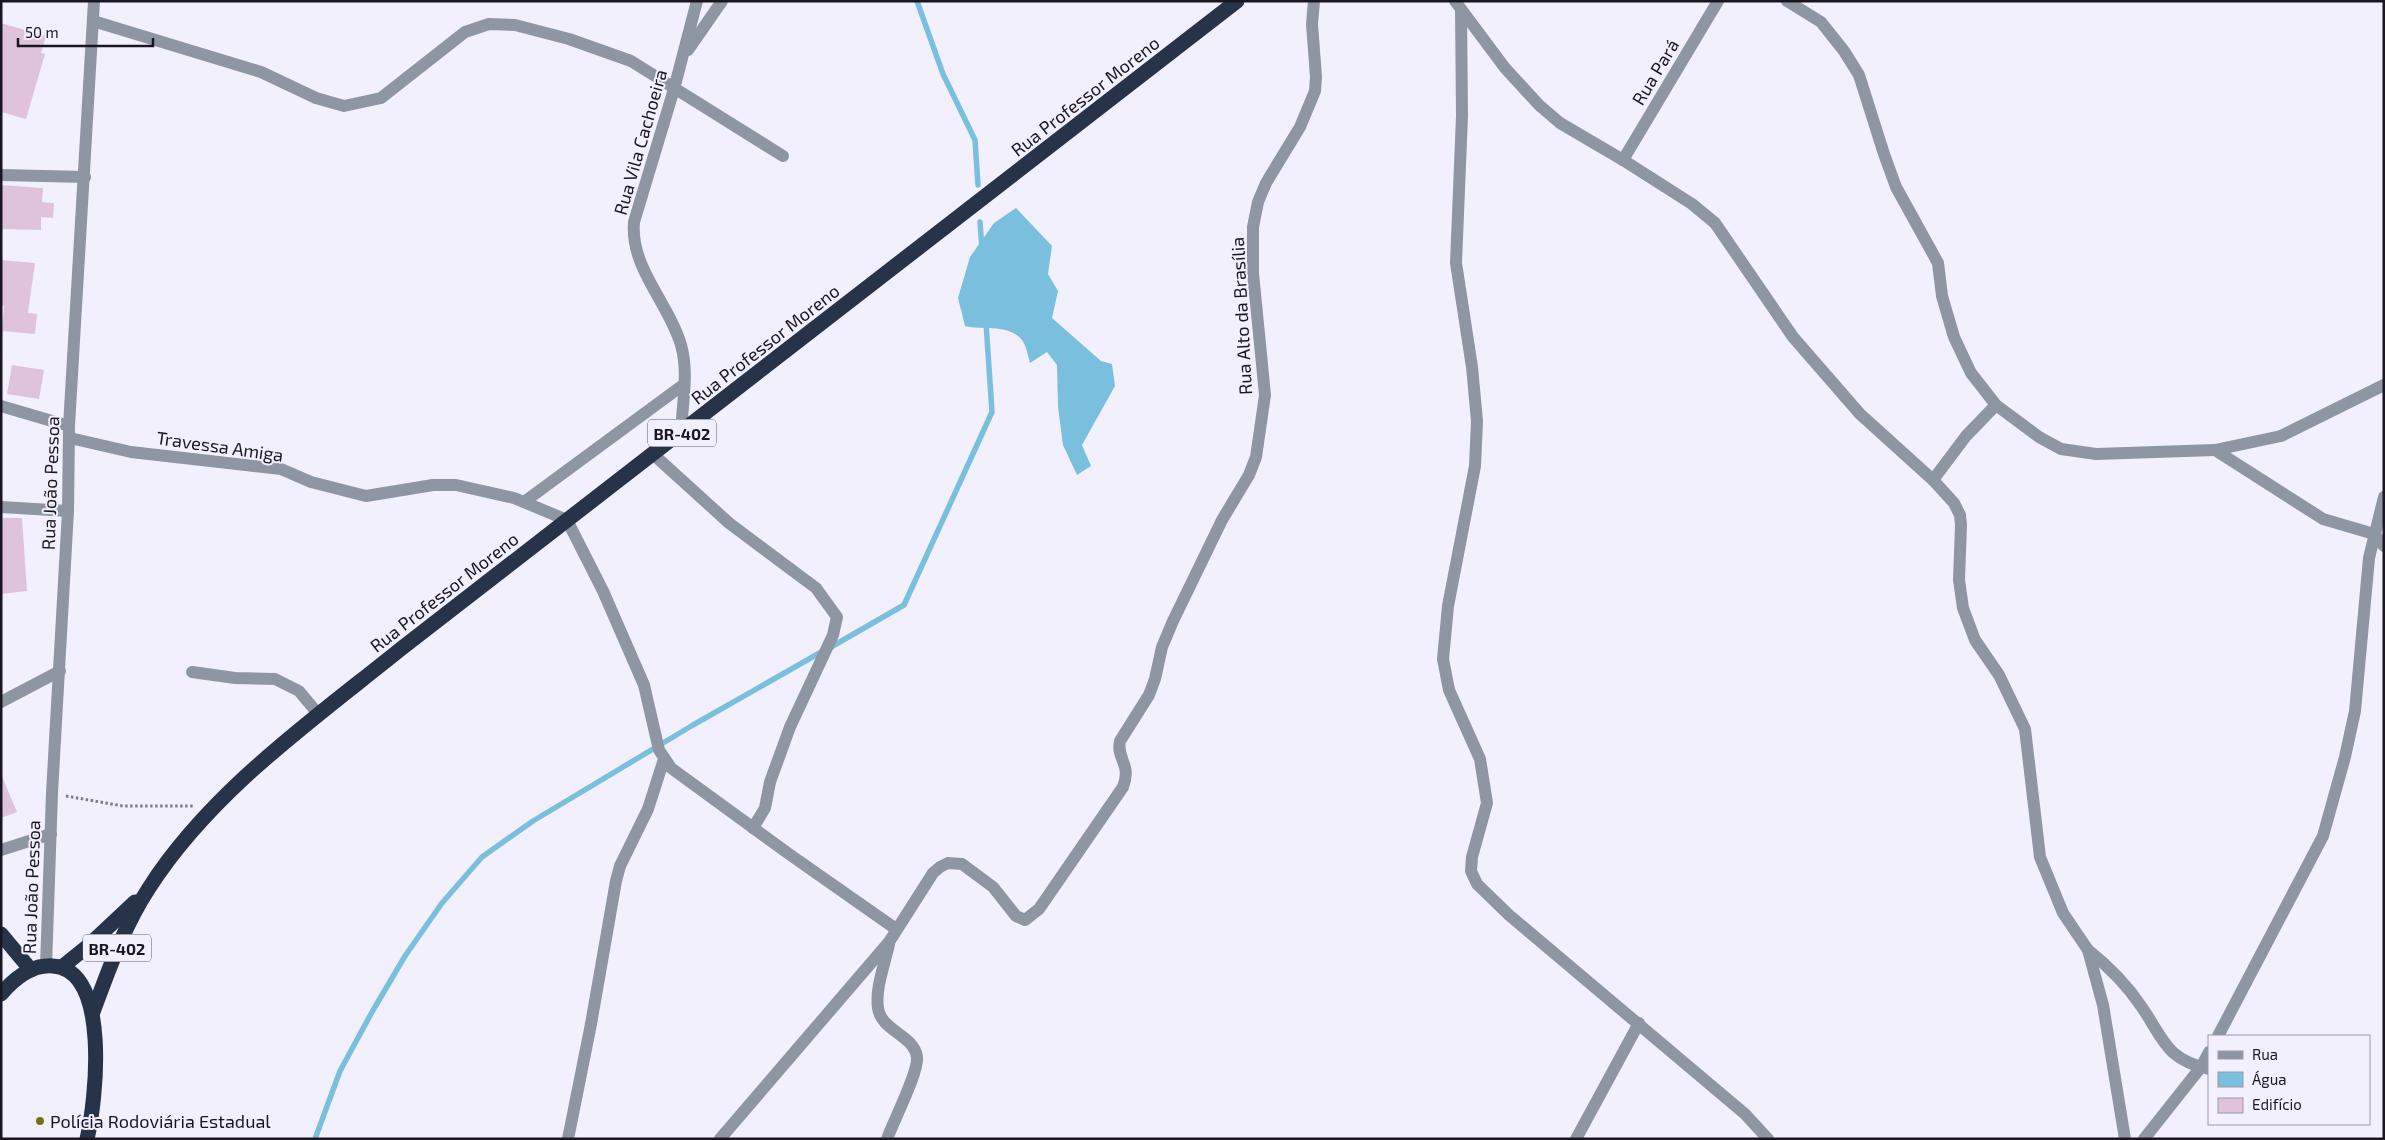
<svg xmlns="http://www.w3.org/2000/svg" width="2385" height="1140" font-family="'Exo 2',sans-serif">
<rect width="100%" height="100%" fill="#f3f0fd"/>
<path fill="#7ac0de" d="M1016,208L1052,246L1048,274L1058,291L1052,318L1101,361L1112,364L1115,386L1082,445L1091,466L1077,475L1063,445L1058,407L1057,365L1047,352L1030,363C1028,356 1026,345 1022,340C1008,323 984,331 965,326L958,298L970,257L994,223Z"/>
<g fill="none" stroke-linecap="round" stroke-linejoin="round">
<g stroke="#7ac0de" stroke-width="5.5">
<polyline points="917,1 943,74 975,140 978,185"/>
<polyline points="980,222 982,249"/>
<polyline points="831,647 904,605 992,412 986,323"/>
<polyline points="315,1139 340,1071 372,1012 405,956 442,903 482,857 533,821 693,725 823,651"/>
</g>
</g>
<g fill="#dfc3da">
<polygon points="1,23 46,36 41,53 45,54 26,119 1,112"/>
<polygon points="1,185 43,188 42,202 54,203 53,218 41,217 41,230 1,229"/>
<polygon points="1,260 35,263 28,313 37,314 35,334 2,331 4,306 1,305"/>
<polygon points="12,365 44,370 39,399 7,394"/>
<polygon points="1,518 22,518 27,591 1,594"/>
<polygon points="1,774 17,812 1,818"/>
</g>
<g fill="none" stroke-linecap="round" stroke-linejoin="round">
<polyline stroke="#807d89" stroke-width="3" stroke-dasharray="2.5 2.5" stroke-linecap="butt" points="66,796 123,806 194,806"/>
<g stroke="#8f96a3" stroke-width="12">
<polyline points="1455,1 1505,68 1539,105 1560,123 1623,160 1692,204 1715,223 1793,337 1860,414 1933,480 1954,503 1960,515 1961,525 1959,580 1963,608 1975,640 1999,675 2025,729 2040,857 2063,913 2088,950 2103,1005 2125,1139"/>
<polyline points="1787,1 1821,22 1844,51 1859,75 1884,154 1896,187 1938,263 1942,296 1954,337 1971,373 1996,405 2039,437 2061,449 2096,454 2215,450 2281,436 2384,385"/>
<polyline points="1461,10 1462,116 1456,263 1472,367 1477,421 1475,466 1448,606 1443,659 1449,690 1480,759 1487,803 1472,857 1471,871 1477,884 1509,915 1745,1114 1768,1139"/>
<polyline points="93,21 261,72 316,98 344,106 381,98 465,32 489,24 515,25 569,39 631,61 783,156"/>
<polyline points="688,50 722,1"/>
<polyline points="1623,160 1718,1"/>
<polyline points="1,175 85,177"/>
<polyline points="1,406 69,426"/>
<path d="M681,434C682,406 689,372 681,345C669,303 630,268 634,222L674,89L697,1"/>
<polyline points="70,438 131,452 281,469 311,482 366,496 433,485 456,485 514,498 567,520 603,591 644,685 659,750 671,768 789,854 896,929"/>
<polyline points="2215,450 2323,519 2374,534 2384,546"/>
<polyline points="654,455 729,523 816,588 837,617 833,635 790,727 770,782 765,808 753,828"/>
<polyline points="1933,480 1966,436 1996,405"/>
<polyline points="524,502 683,385"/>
<polyline points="1,507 68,511"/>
<polyline points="192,672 235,678 275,679 299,691 319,715"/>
<polyline points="1,702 60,671"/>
<polyline points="1,850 51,834"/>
<path d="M2088,950C2108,966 2127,985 2141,1006C2164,1039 2165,1059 2209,1069"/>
<polyline points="46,966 52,793 68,511 69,426 94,1"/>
<polyline points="2218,1036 2323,836 2345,757 2355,711 2369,558 2384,497"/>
<polyline points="568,1139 591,1024 616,881 620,866 648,809 664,759"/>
<path d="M720,1139L889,942L933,873L940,867L948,863L962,864L993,887L1016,916L1025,920L1039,909L1123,787C1132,764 1116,759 1120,741L1149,695L1155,679L1162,647L1173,621L1222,520L1249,475L1256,457L1265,395L1253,273V227L1258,202L1266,183L1300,127L1315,91L1316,77L1312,24L1314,1"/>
<path d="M887,1139C893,1122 919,1072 917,1057C914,1035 881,1031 878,1008C875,988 885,964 889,944"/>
<polyline points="1576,1139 1639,1023"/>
<polyline points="2144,1139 2201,1067 2209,1052"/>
</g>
<g stroke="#263349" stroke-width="15">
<polyline points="1,934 31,970"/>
<polyline points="62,967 88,946 135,902"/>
<path d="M1,994C14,979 32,964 53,966C111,970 96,1101 87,1139"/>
<path d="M93,1012C109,969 124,926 149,888C211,791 314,719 402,648L1237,1"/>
</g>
</g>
<circle fill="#717318" stroke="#f3f0fd" stroke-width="2" cx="40" cy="1121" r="5"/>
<g text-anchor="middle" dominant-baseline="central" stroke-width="4" stroke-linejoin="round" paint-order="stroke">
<g fill="#f3f0fd" stroke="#5a5763" stroke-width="1">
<rect x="648" y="419.5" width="68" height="27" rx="4"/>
<rect x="83" y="934.5" width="68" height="27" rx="4"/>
</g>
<g font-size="16" font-weight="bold" fill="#191621">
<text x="682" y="433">BR-402</text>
<text x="117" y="948">BR-402</text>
</g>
<g font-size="18" fill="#191621" stroke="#f3f0fd">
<text transform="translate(1655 72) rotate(-59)">Rua Pará</text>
<text transform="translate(1085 96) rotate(-38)">Rua Professor Moreno</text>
<text transform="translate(640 142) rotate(-74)">Rua Vila Cachoeira</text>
<text transform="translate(1241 316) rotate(-93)">Rua Alto da Brasília</text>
<text transform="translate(765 344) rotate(-38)">Rua Professor Moreno</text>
<text transform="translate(220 446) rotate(8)">Travessa Amiga</text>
<text transform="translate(50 483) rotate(-88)">Rua João Pessoa</text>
<text transform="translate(444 592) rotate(-38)">Rua Professor Moreno</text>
<text transform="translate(31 887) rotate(-88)">Rua João Pessoa</text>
</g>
<g font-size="18" fill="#191621" stroke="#f3f0fd" text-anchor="start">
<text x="50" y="1121">Polícia Rodoviária Estadual</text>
</g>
</g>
<rect width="2385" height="1140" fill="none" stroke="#191621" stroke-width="5"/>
<rect x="2208" y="1035" width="162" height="90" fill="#f3f0fd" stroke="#9c99a5"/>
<rect x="2218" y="1051" width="25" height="8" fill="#8f96a3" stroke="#9c99a5"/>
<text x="2252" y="1060" font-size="15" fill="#191621">Rua</text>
<rect x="2218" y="1072" width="25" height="15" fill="#7ac0de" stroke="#9c99a5"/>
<text x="2252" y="1085" font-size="15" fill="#191621">Água</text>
<rect x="2218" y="1098" width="25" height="15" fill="#dfc3da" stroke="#9c99a5"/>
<text x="2252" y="1110" font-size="15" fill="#191621">Edifício</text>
<path d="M18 38v8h135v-8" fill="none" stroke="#191621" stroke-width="2.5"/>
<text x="25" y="38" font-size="15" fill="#191621" stroke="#f3f0fd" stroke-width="4" paint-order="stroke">50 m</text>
</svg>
